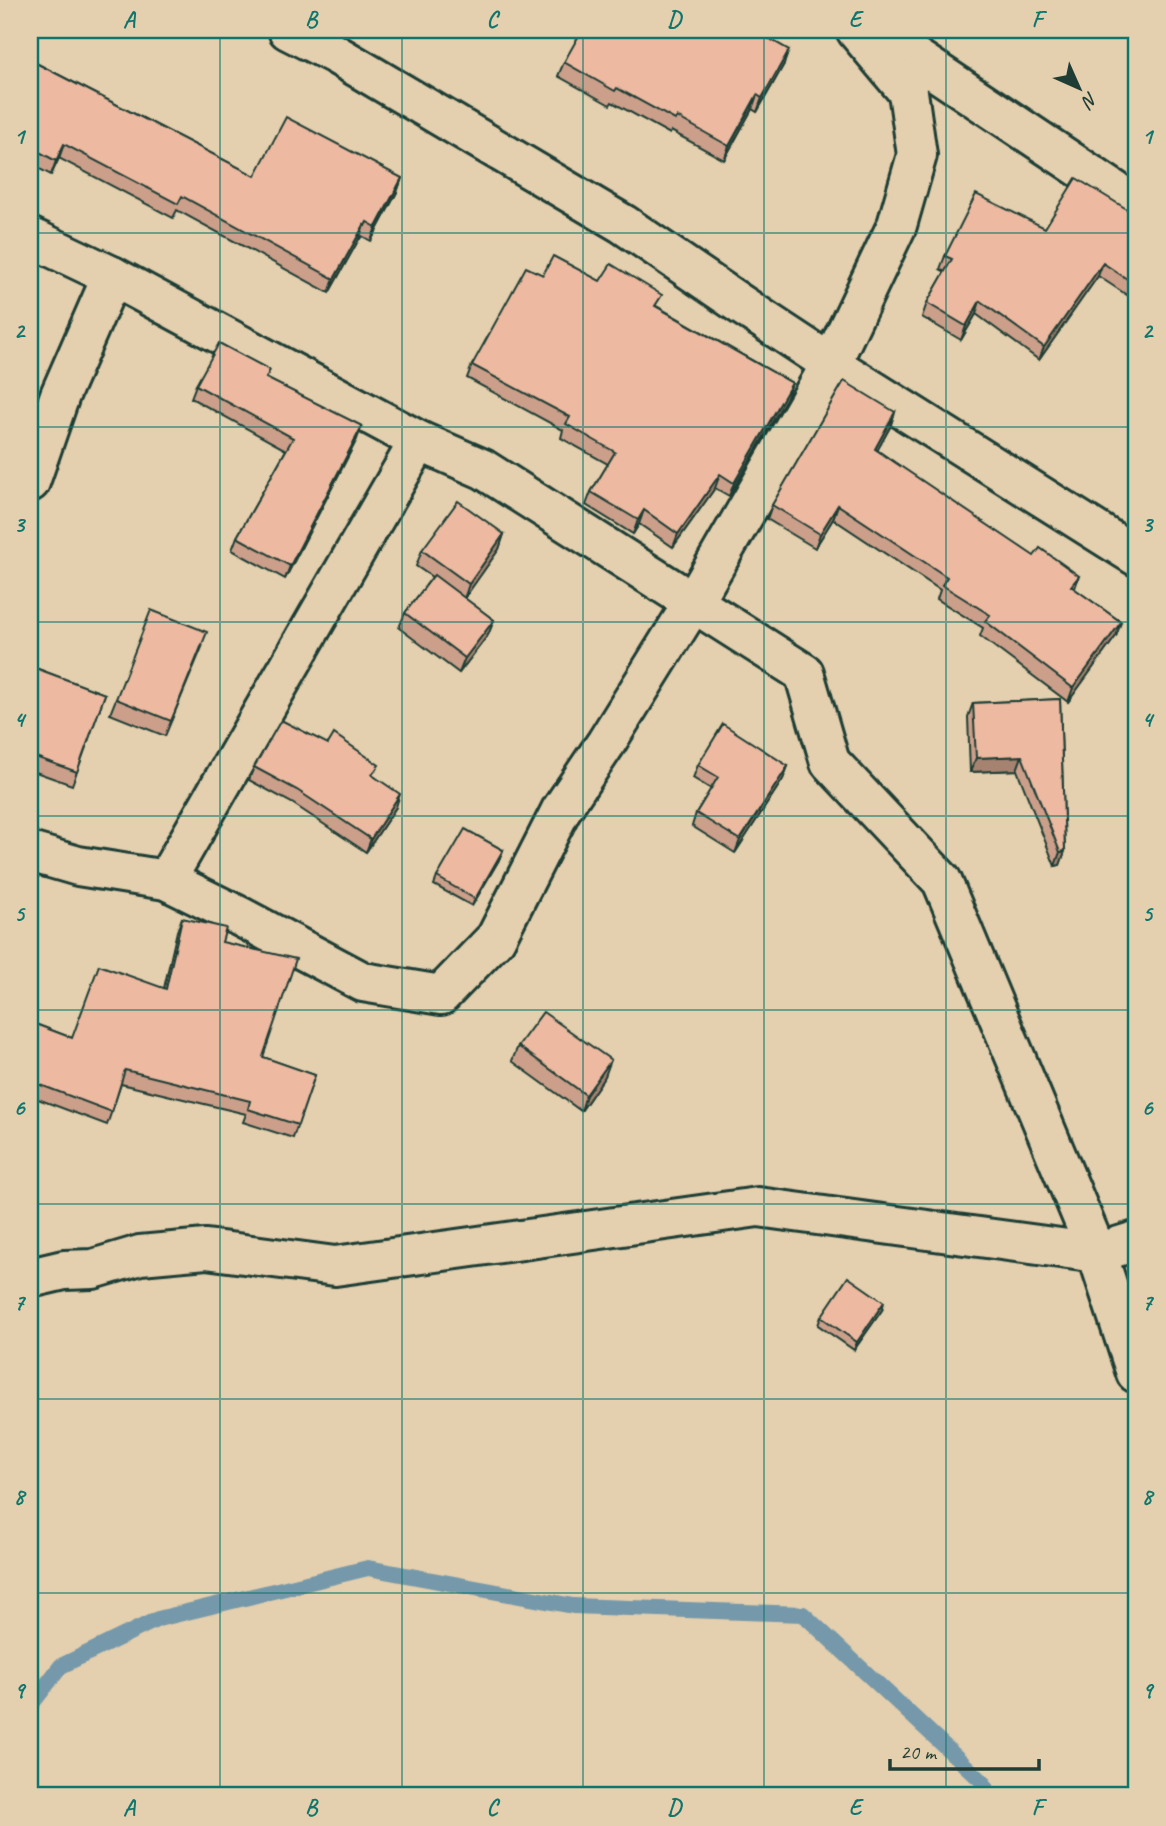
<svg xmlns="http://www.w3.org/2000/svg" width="1166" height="1826" font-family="Caveat,sans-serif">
<rect width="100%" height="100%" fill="#e4cfae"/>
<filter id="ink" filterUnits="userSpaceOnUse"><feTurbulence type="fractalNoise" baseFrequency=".0143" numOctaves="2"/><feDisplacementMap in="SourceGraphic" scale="14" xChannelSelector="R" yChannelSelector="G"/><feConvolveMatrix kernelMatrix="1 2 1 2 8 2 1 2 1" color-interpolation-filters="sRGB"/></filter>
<g filter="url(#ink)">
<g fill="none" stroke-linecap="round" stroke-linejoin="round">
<polyline stroke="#7599aa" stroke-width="16" points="30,1706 61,1666 158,1619 368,1568 573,1606 803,1614 983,1782 990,1796"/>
<g stroke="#1f3d34" stroke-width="44">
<g id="minor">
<polyline points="288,30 335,54 623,224 740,304 831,364 1136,556"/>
<polyline points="874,30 1136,205"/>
<polyline points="30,237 112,276 419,441 483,469 804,673 830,762 942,881 1097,1253 1136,1241"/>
<polyline points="30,482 60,395 112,276"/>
<polyline points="30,852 78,866 166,880 239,916 363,982 441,995 496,938 561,810 606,743 693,603 831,364 897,225 917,155 908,92 856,30"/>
<polyline points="166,880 419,441"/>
<polyline points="30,1278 64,1270 93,1269 140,1255 206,1249 335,1266 758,1207 1097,1253 1136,1373"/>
</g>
</g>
<use href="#minor" stroke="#e4cfae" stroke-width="38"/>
</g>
<g fill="#cc9f8a" stroke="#1f3d34" stroke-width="2">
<polygon points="30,60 255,176 402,178 397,192 371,241 362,236 360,239 359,239 329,293 177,210 173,218 59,158 51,175 30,164"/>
<polygon points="564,62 784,64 757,112 752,109 724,160 671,131 670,134 612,102 610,105 558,76"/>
<polygon points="1128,215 1136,220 1136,301 1098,276 1039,360 976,314 961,340 922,317 927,303 945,272 940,269 945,256 1045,228"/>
<polygon points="543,275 600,281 658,307 792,383 787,397 729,496 715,488 673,547 639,524 633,534 586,505 591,492 608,464 561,438 563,430 467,378 472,365"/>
<polygon points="267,379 357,439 285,579 232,550 237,537 286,450 191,398 196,385"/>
<polygon points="895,412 890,427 877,450 1121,622 1116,636 1068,702 980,636 983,628 937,599 940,590 833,519 815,548 767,519 772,505"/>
<polygon points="504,534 499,549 464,598 494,620 488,635 459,673 399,628 405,613 432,577 416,566 422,550"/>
<polygon points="202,647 165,736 110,714 116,699"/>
<polygon points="30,666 105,694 72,785 30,770"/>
<polygon points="1060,699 1065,851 1060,865 1055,866 1017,770 970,772 968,717 973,703"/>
<polygon points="698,765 788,766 783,779 735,853 692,826 696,813 711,789 693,778"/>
<polygon points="254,767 375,777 396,807 366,852 292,803 249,780"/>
<polygon points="503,850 500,858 472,906 434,885 437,877"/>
<polygon points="182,918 222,942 263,1057 315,1075 293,1138 243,1122 246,1114 121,1084 107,1125 30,1096 30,1022 72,1038 164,988 177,931"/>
<polygon points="518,1046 605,1076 581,1111 512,1061"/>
<polygon points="882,1310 854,1350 818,1325 821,1317"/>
</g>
<g fill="#a68270" stroke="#1f3d34" stroke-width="2">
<polygon points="38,30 40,30 30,50 30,45"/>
<polygon points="789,50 784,64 757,112 762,98"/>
<polygon points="757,95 752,109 724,160 729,146"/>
<polygon points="64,144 59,158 51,175 56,161"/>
<polygon points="402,178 397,192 371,241 376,227"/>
<polygon points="364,225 359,239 329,293 334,279"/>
<polygon points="1103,263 1098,276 1039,360 1044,347"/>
<polygon points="980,301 976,314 961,340 966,326"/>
<polygon points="792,383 787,397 729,496 734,483"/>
<polygon points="895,412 890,427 870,464 875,449"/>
<polygon points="362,426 357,439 285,579 290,566"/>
<polygon points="720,474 715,488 673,547 678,534"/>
<polygon points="838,505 833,519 815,548 820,534"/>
<polygon points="644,510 639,524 633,534 638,520"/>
<polygon points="504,534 499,549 464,599 469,584"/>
<polygon points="1079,576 1074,591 1071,586"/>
<polygon points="494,620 488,635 459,673 465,658"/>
<polygon points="1121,622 1116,636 1068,702 1073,688"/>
<polygon points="1022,756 1017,770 970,772 976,758"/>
<polygon points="788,766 783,779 735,853 740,840"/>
<polygon points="400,794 396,807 366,852 371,839"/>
<polygon points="503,850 500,858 472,906 475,899"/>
<polygon points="1065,851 1060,865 1055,866 1060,852"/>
<polygon points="611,1060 605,1076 581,1111 586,1095"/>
<polygon points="884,1302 882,1310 854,1350 857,1342"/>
</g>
<g fill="#edb9a0" stroke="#1f3d34" stroke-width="2">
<polygon points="30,30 38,30 30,45"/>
<polygon points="582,30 733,30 736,31 737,30 754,30 789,50 762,98 757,95 729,146 677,117 675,120 617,88 615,91 564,62"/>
<polygon points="30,60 255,176 286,117 402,178 376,227 367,222 365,226 364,225 334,279 182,196 178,204 64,144 56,161 30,147"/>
<polygon points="1076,178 1130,211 1128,215 1136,220 1136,285 1103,263 1044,347 980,301 966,326 927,303 952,259 945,256 976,194 1045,228"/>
<polygon points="553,256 600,281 611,264 662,295 655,306 792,383 734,483 720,474 678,534 644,510 638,520 591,492 615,452 566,424 570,417 472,365 526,267 543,275"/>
<polygon points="219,343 270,370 266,378 362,426 290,566 237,537 293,438 196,385"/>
<polygon points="844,381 895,412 875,449 1034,556 1040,548 1079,576 1071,586 1121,622 1073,688 985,621 990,615 942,585 947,577 838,505 820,534 772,505"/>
<polygon points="458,501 504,534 469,584 422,550"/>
<polygon points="434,575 494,620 465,658 405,613"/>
<polygon points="151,610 207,632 171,721 116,699"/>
<polygon points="30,666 105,694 77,772 30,755"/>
<polygon points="1060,699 1065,851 1060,852 1022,756 976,758 973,703"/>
<polygon points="281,720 328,744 334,734 379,765 372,775 400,794 371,839 297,790 254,767"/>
<polygon points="723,724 788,766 740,840 696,813 718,777 698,765"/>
<polygon points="465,829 503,850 475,899 437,877"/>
<polygon points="182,918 226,928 222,942 296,959 263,1057 315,1075 298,1125 248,1109 250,1101 125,1070 112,1112 30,1081 30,1022 72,1038 99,965 166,989"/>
<polygon points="543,1012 611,1060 586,1095 518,1046"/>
<polygon points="848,1277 884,1302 857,1342 821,1317"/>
</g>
</g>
<path fill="none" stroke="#0f766e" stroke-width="2" stroke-opacity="0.55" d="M220,30V1796M402,30V1796M583,30V1796M764,30V1796M946,30V1796M30,233H1136M30,427H1136M30,622H1136M30,816H1136M30,1010H1136M30,1204H1136M30,1399H1136M30,1593H1136"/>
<rect width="1166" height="1826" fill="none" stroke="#e4cfae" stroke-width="77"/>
<g transform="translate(1079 88) rotate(135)" stroke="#e4cfae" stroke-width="5" paint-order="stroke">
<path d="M0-5L12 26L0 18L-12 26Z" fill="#1f3d34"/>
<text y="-10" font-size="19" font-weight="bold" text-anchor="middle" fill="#1f3d34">N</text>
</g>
<path d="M890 1759v10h149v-10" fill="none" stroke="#1f3d34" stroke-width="3.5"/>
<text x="900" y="1759" font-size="21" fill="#1f3d34" stroke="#e4cfae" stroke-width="5" paint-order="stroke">20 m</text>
<rect x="38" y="38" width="1090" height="1749" fill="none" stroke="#0f766e" stroke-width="2.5"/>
<g font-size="23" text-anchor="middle" font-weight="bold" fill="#0f766e">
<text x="129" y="27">A</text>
<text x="311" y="27">B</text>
<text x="492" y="27">C</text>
<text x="674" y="27">D</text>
<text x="855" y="27">E</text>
<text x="1037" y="27">F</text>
<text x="19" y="144">1</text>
<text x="1147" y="144">1</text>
<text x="19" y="338">2</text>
<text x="1147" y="338">2</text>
<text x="19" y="532">3</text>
<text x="1147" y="532">3</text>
<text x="19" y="727">4</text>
<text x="1147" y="727">4</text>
<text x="19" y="921">5</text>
<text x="1147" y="921">5</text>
<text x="19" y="1115">6</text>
<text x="1147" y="1115">6</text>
<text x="19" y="1310">7</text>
<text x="1147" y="1310">7</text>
<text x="19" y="1504">8</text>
<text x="1147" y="1504">8</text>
<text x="19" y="1698">9</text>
<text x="1147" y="1698">9</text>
<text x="129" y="1815">A</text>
<text x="311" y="1815">B</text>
<text x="492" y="1815">C</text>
<text x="674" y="1815">D</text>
<text x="855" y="1815">E</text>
<text x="1037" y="1815">F</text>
</g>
</svg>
